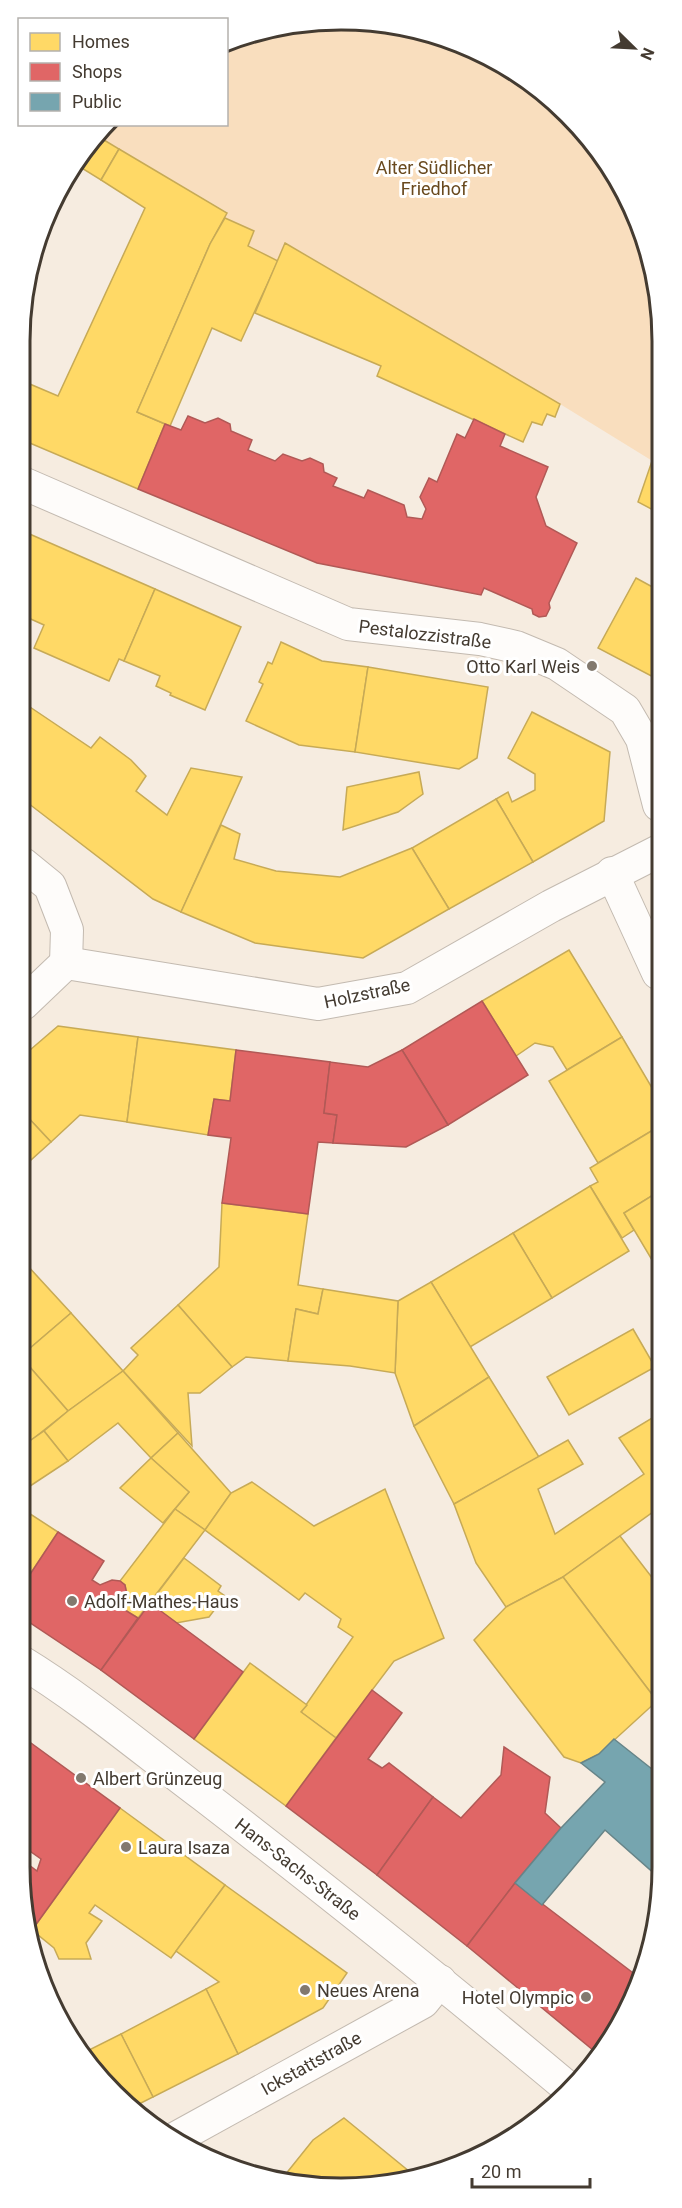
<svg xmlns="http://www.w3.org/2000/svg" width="682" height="2208" font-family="Roboto,sans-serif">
<rect width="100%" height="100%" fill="#f6ece0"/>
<polygon fill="#f9debe" points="279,26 404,26 501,62 582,129 629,199 660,299 659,465 560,404 286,243 278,261 248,246 253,231 225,218 227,212 99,137 112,125 226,124 227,47"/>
<g fill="#ffd966" stroke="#c7aa56" stroke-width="1.5">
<polygon points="99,137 119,149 101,180 77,165 60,206 56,204 74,162"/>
<polygon points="119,149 227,213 210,244 137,412 165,424 138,489 25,441 25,382 58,396 145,208 101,180"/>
<polygon points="225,218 254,231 248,246 278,261 241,341 212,328 170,426 137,412 210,244"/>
<polygon points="285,243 560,404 555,417 547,414 542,425 532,422 523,442 377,376 381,366 255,313"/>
<polygon points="27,274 31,276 26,289 26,278"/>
<polygon points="652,461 659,465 659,513 638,502"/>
<polygon points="25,532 155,589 124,661 119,659 109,681 34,648 44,625 24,616"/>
<polygon points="636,578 658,590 659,589 659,680 598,648"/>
<polygon points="155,589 241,627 205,710 170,695 171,693 156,686 160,676 124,661"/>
<polygon points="281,642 322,661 368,667 355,752 299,745 246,721 263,684 259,682 268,662 272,664"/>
<polygon points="368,667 488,687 477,758 459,769 355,752"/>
<polygon points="24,703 91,748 100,737 131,760 146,776 136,791 167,815 191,768 242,777 181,912 153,899 24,800"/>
<polygon points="532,712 610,752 604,821 533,862 496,799 508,792 512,802 535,790 535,774 508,758"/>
<polygon points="419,772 423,794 398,812 343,830 347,787"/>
<polygon points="496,799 533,862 449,909 412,848"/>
<polygon points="221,825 240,834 234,859 276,871 340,877 412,848 449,909 363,958 255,943 181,912"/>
<polygon points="569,950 622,1037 567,1070 553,1047 535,1043 516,1056 482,1001"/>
<polygon points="58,1026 138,1037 127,1122 80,1115 51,1142 22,1111 23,1056"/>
<polygon points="138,1037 236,1050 230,1101 214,1099 208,1135 127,1122"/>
<polygon points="622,1037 658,1098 658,1127 598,1163 549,1081"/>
<polygon points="22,1111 51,1142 22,1168"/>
<polygon points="658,1127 658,1192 624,1213 634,1230 622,1238 590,1186 598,1182 590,1168"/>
<polygon points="590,1186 629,1251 552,1298 513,1233"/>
<polygon points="658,1192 658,1270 624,1213"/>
<polygon points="222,1203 308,1214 298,1285 323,1289 318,1314 296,1309 288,1361 246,1357 232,1367 178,1305 219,1267"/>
<polygon points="513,1233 552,1298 470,1347 431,1282"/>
<polygon points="26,1264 71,1313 22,1355 22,1268"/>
<polygon points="431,1282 489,1377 414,1426 395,1373 398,1301"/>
<polygon points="323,1289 398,1301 395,1373 350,1366 288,1361 296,1309 318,1314"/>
<polygon points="178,1305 232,1367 200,1393 188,1393 192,1446 123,1371 138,1355 131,1348"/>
<polygon points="71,1313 123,1371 68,1411 22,1358 22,1355"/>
<polygon points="633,1329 655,1367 569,1415 547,1377"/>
<polygon points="22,1358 68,1411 29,1442 21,1432"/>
<polygon points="123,1371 178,1433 151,1458 118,1423 68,1461 44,1431 68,1411"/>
<polygon points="489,1377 539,1457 454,1504 414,1426"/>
<polygon points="657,1415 657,1509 563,1577 506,1607 476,1563 454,1504 568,1440 583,1464 538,1489 555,1534 644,1474 619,1438"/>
<polygon points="44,1431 68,1461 21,1492 21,1447"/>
<polygon points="21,1432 29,1442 21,1447"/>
<polygon points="178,1433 231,1493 205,1530 175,1509 189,1492 151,1458"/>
<polygon points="151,1458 189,1492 163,1523 120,1488"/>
<polygon points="252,1482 314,1526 385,1489 444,1638 394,1661 336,1738 301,1712 353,1637 338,1627 341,1619 305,1593 299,1600 205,1530 231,1493"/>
<polygon points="21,1508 58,1532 21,1588"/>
<polygon points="175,1509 205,1530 138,1618 120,1607 127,1595 125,1585 120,1581"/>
<polygon points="620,1536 657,1584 657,1701 563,1577"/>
<polygon points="184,1558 221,1586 218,1591 225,1596 209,1617 176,1623 150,1603"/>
<polygon points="563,1577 657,1701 599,1754 581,1763 564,1757 474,1640 506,1607"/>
<polygon points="250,1663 307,1705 301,1712 336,1738 286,1806 194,1739"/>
<polygon points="120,1808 225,1885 171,1958 95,1905 89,1913 102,1921 86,1943 91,1959 59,1959 54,1948 32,1930"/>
<polygon points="225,1885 347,1973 323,2008 238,2054 206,1989 219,1982 176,1951"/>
<polygon points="206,1989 238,2054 153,2097 121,2034"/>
<polygon points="121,2034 153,2097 135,2106 100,2079 83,2053"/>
<polygon points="529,2115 534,2120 520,2134 512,2138"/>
<polygon points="344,2118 410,2172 408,2179 299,2186 281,2180 313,2140"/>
</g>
<g fill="#e06666" stroke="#b15956" stroke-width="1.5">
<polygon points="188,416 205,423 218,418 230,424 231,431 252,440 248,450 275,461 283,454 302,461 310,458 323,464 324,472 337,478 333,486 364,498 368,490 404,505 407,517 422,519 426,509 420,497 429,478 437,482 457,434 465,438 474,419 505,434 500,446 548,467 536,497 546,526 577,543 549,603 550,608 546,616 539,617 533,614 532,609 484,588 481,595 317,563 138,489 165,424 181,430"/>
<polygon points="482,1001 528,1075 448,1125 402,1050"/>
<polygon points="236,1050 330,1062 324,1113 337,1115 333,1143 318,1142 308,1214 222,1203 231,1138 208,1135 214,1099 230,1101"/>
<polygon points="402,1050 448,1125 406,1147 333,1143 337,1115 324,1113 330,1062 368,1067"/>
<polygon points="58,1532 104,1561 92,1580 100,1585 112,1580 120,1581 125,1585 127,1595 120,1607 138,1618 101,1670 20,1616 21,1588"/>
<polygon points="150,1603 243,1672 194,1739 101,1670"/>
<polygon points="372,1690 402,1713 368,1759 382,1768 389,1763 433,1797 377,1875 286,1806"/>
<polygon points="20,1735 120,1808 32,1930 20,1862 21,1859 37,1871 41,1859 20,1844"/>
<polygon points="504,1747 550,1777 545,1813 561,1828 515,1883 467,1946 377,1875 433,1797 461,1818 501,1775"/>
<polygon points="515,1883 637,1976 609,2045 599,2055 467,1946"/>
</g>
<polygon fill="#76a5af" stroke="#678589" stroke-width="1.5" points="614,1739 657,1773 656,1875 605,1830 542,1905 515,1883 561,1828 605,1782 581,1763 599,1754"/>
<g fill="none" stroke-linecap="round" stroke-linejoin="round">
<g stroke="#c3bab0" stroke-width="34">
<g id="street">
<polyline points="25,484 348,624 480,639 516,647 557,664 625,710 642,739 659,805"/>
<polyline points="23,864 50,886 67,930 66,963"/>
<polyline points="612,873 658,973"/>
<polyline points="66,963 318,1004 407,988 551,906 659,851"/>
<polyline points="23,1004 66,963"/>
<path d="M20,1661C84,1700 143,1750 203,1795C326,1890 448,1987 567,2087"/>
<polyline points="176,2138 423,2002 440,1981"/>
</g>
</g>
<use href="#street" stroke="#fefcfa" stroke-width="32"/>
</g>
<g fill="#82796e" stroke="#fff" stroke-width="2">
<circle cx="592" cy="666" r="6"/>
<circle cx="72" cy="1601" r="6"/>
<circle cx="81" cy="1778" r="6"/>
<circle cx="126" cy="1847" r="6"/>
<circle cx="305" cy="1990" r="6"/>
<circle cx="586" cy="1997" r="6"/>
</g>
<g text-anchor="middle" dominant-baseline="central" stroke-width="6" stroke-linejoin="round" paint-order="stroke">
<g font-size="18" fill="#69491e" stroke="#fff">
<text x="434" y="167">Alter Südlicher<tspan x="434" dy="21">Friedhof</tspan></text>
</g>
<g font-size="18" fill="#443b31" stroke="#fff">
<text transform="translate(425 634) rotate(7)">Pestalozzistraße</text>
<text transform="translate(367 993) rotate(-12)">Holzstraße</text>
<text transform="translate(298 1869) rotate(38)">Hans-Sachs-Straße</text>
<text transform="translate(311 2063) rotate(-29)">Ickstattstraße</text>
</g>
<g font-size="18" fill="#443b31" stroke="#fff" text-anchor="start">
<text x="580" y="666" text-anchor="end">Otto Karl Weis</text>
<text x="84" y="1601">Adolf-Mathes-Haus</text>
<text x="93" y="1778">Albert Grünzeug</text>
<text x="138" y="1847">Laura Isaza</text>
<text x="317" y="1990">Neues Arena</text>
<text x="574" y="1997" text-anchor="end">Hotel Olympic</text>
</g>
</g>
<path d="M0 0H682V2208H0ZM341 30H341A311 311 0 0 1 652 341V1867A311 311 0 0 1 341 2178H341A311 311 0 0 1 30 1867V341A311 311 0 0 1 341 30Z" fill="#fff" fill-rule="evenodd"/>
<path fill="none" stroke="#443b31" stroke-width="3" d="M341 30H341A311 311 0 0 1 652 341V1867A311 311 0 0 1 341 2178H341A311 311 0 0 1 30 1867V341A311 311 0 0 1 341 30Z"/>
<rect x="18" y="18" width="210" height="108" fill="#ffffff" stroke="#b4b1ad" stroke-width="1.5"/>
<rect x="30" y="33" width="30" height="18" fill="#ffd966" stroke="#b4b1ad" stroke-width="1.5"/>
<text x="72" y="48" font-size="18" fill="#443b31">Homes</text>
<rect x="30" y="63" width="30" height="18" fill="#e06666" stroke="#b4b1ad" stroke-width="1.5"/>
<text x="72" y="78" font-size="18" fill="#443b31">Shops</text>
<rect x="30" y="93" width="30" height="18" fill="#76a5af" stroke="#b4b1ad" stroke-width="1.5"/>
<text x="72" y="108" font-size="18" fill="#443b31">Public</text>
<g transform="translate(634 48) rotate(114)" stroke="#ffffff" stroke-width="4.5" paint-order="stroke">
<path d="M0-4.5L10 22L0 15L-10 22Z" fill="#443b31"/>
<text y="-9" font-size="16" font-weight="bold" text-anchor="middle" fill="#443b31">N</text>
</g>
<path d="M472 2178v9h118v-9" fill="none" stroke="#443b31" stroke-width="3"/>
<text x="481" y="2178" font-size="18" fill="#443b31" stroke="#ffffff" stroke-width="4.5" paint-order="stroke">20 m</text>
</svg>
